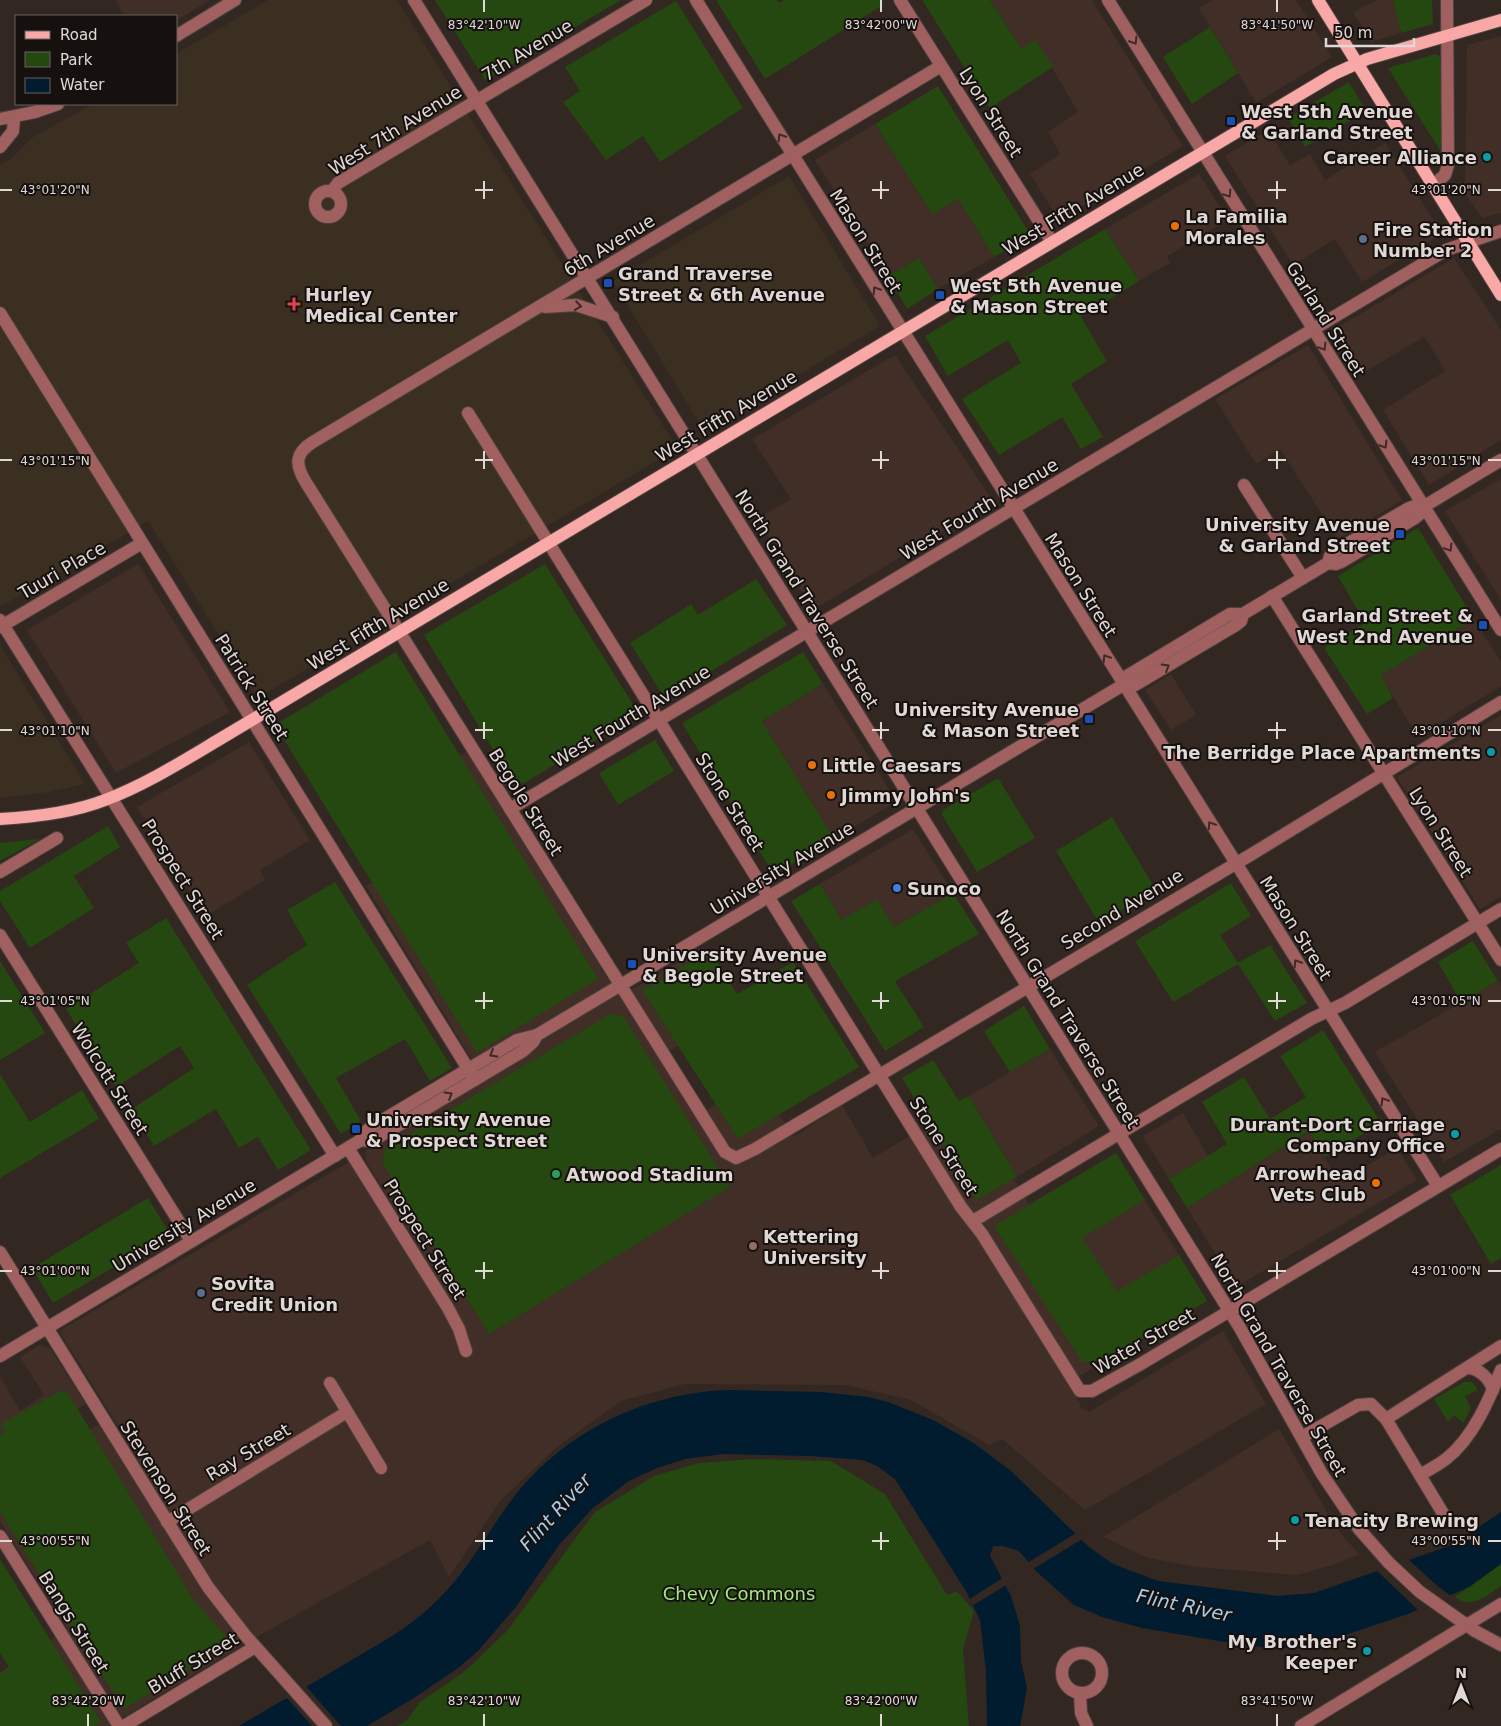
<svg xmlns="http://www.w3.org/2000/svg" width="1501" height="1726" font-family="'DejaVu Sans',sans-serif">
<rect width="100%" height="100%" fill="#332722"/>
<g fill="#402e27">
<polygon points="116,0 210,0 176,21 176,16 124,16"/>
<polygon points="990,0 1092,0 1183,146 1059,220 1030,174 1060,154 1048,132 1078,112 1036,40 1021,48"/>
<polygon points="1212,0 1296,0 1332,57 1256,103 1199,8"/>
<polygon points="1377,0 1393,0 1401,33 1371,42 1353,12"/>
<polygon points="1501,36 1501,213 1482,218 1465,193 1467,45"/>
<polygon points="875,124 932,213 958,198 994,257 938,289 919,258 888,276 815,160"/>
<polygon points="1268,130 1290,165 1310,154 1325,180 1385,143 1442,234 1362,282 1335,239 1293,265 1225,156"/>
<polygon points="1199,174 1228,220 1167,256 1170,263 1139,281 1105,229"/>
<polygon points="1454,258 1501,330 1501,440 1429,485 1383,410 1445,371 1441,363 1424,337 1361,374 1333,330"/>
<polygon points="1308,345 1402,500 1338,539 1280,449 1256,464 1215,399"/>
<polygon points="895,355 993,501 813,610 757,519 791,499 752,439"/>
<polygon points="1501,479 1501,600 1445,511"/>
<polygon points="138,564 230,712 116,773 27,630"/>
<polygon points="1474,619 1501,662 1501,686 1418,737 1380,675"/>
<polygon points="1171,674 1196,715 1171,730 1145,690"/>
<polygon points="823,684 895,799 894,803 834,839 762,721"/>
<polygon points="1501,715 1501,897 1480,909 1397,777"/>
<polygon points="249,742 310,840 260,870 265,880 206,916 137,807"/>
<polygon points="467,751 619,997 704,947 740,1007 660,1057 697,1116 756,1078 794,1137 842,1105 873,1158 968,1100 1029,1204 1116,1153 1207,1301 1067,1383 1081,1405 1079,1407 1089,1412 1223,1331 1266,1404 1085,1510 1002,1439 989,1445 911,1400 846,1385 685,1384 621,1401 557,1447 501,1500 449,1577 430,1540 239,1647 109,1726 0,1726 0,1673 68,1629 0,1521 0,1377 20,1411 44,1395 20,1357 37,1346 42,1345 50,1348 86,1404 27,1439 38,1458 99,1424 123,1464 136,1455 59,1331 349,1162 445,1315 456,1308 367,1163 365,1153 369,1146 483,1078 366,886 431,848 399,792"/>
<polygon points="913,829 953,893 894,927 842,920 820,884"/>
<polygon points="1498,981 1501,986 1501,1129 1444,1162 1375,1052"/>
<polygon points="1050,1049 1099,1126 1017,1177 969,1096"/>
<polygon points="1183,1113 1208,1156 1169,1179 1143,1136"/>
<polygon points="1309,1131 1339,1182 1397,1148 1417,1180 1236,1287 1187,1208"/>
<polygon points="1279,1429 1327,1512 1342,1535 1359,1554 1333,1565 1297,1575 1198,1567 1148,1558 1103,1537"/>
</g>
<g fill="#3a2f20">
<polygon points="268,0 397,0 674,443 673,451 258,698 148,521 0,607 0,165 13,157 33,137 93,104 176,104 176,54"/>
<polygon points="789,176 880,326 704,431 613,281"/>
<polygon points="0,645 85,784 50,792 0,798"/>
</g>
<g fill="#254710">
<polygon points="435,0 621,0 485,80"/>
<polygon points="716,0 777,0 779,3 784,0 880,0 883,5 765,79"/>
<polygon points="922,0 990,0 1021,48 1036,40 1053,67 990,108"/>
<polygon points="1393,0 1432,0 1433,24 1401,33"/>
<polygon points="676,1 743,108 660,162 643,136 606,160 563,102 580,91 565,67"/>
<polygon points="1210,27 1238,73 1192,104 1163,57"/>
<polygon points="1435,54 1440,56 1443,155 1388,68"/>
<polygon points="1349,82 1366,111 1305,147 1288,118"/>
<polygon points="938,86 1032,237 994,257 958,199 932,214 875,124"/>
<polygon points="1105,229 1139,281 1081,317 1107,361 1071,384 1103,437 1081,449 1062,417 999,455 962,399 1021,363 1008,340 948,376 925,336"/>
<polygon points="919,258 938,289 907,309 888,276"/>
<polygon points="1418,528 1474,619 1381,675 1393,698 1367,714 1324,648 1365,623 1338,576"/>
<polygon points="545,564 639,714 516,788 424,635"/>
<polygon points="756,579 787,625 665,699 630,643 691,604 698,615"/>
<polygon points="396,652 598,979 477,1053 275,725"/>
<polygon points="803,652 823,684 762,721 834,839 774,875 682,723"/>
<polygon points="655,740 674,771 618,805 599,773"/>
<polygon points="998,778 1035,838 977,872 942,815 943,810"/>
<polygon points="1112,817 1156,890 1099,923 1056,851"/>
<polygon points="108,826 120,847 74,876 94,908 30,948 0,901 0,891"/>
<polygon points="40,839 0,861 0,843"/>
<polygon points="335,882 452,1068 430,1081 405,1039 336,1078 361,1121 341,1134 247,985 307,945 287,910"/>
<polygon points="1231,883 1251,916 1220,935 1238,963 1270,945 1307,1003 1275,1021 1238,964 1173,1002 1135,941"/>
<polygon points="820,884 842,920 877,899 894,927 953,893 979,934 895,981 924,1027 885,1051 791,901"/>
<polygon points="166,918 311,1150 278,1170 258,1137 239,1148 216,1109 154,1146 132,1109 194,1068 180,1046 116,1087 66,1009 139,963 126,943"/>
<polygon points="1473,941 1498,981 1461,1003 1438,962"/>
<polygon points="711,950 737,994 793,962 859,1067 738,1139 642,990"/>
<polygon points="0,961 45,1033 0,1060"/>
<polygon points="1024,1006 1050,1049 1010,1072 984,1031"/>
<polygon points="610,1014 623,1016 730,1187 489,1334 382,1162 385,1149"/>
<polygon points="1323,1030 1381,1123 1325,1157 1309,1131 1187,1208 1169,1179 1227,1144 1202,1102 1244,1077 1270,1119 1306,1097 1280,1056"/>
<polygon points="933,1060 959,1101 969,1096 1017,1177 976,1200 902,1078"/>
<polygon points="0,1074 30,1122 82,1090 99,1119 0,1178"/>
<polygon points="1116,1153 1145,1200 1082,1238 1117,1291 1179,1255 1207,1301 1109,1359 1083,1363 994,1226"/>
<polygon points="1501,1165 1501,1258 1491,1264 1450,1195"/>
<polygon points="148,1198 170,1234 53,1303 32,1268"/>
<polygon points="1464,1382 1472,1382 1476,1387 1479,1395 1476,1391 1465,1396 1471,1408 1463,1423 1454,1415 1448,1422 1434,1399"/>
<polygon points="62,1390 68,1393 193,1599 232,1643 124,1709 0,1512 0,1435 5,1431 1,1424"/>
<polygon points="754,1459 831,1461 885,1494 947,1595 957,1591 974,1611 963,1649 969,1726 397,1726 407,1720 420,1702 464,1672 507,1631 595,1512 654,1476 699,1463"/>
<polygon points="0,1559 101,1722 95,1726 0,1726 0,1673 9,1667 0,1653"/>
<path d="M1501,1564V1586C1486,1596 1471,1610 1455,1597Z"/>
</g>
<path fill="#011b2f" d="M731,1390L821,1392L868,1397L888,1402L933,1420L972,1442L1011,1471L1089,1547L1113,1564L1158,1581L1277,1596L1314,1593L1452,1545L1501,1512V1564L1469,1587L1408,1614L1312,1646L1282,1648L1249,1646L1142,1628L1102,1617L1074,1605L1037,1572L1019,1551L1003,1546H993L990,1556L1011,1596L1020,1626L1021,1661L1027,1688L1020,1726H987L986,1671L980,1620L967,1593L895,1479L877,1466L863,1460L811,1456L723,1454L685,1459L657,1468L629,1481L593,1508L559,1545L515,1608L477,1652L458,1668L414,1698L367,1726H239C276,1704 313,1683 350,1661C377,1645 405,1630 428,1609C463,1579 482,1541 508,1505C560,1433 644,1392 731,1390Z"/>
<g fill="#332722">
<polygon points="1078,1532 1084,1538 1033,1569 1027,1563"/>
<polygon points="1407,1558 1435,1584 1452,1597 1419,1611 1375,1569"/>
<polygon points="1004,1577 1008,1584 972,1606 968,1600"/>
<polygon points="304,1684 341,1726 312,1726 285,1696"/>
</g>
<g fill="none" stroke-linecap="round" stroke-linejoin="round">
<g stroke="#4f433f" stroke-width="14">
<g id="minor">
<polyline points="414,0 1240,1328 1322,1474 1359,1529 1389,1563 1420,1592 1475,1631 1501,1645"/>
<polyline points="696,0 1438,1186"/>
<polyline points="900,0 1052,242"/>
<polyline points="1108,0 1501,630"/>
<polyline points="176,36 235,0"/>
<path d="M941,66L313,442C295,453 295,464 305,481L725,1152L736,1158L755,1149L1252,854L1501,702"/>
<polyline points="0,119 35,112 58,104"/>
<polyline points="0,147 13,131 14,117"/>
<polyline points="1433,185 1445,175 1448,165 1447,0"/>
<circle cx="328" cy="204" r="13"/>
<polyline points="332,191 338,183 646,0"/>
<polyline points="545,307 576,305 613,317"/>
<polyline points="0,313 475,1080"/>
<polyline points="468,413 961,1207 982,1234 1080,1391 1092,1391 1139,1365 1501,1149"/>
<polyline points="1244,485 1303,578"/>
<polyline points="1328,563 1330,556 1335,551 1409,508 1417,505 1423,507"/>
<polyline points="1272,596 1501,960"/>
<polyline points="0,620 335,1156"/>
<polyline points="0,627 142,543"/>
<polyline points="1123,685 1127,676 1230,614 1243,614 1328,563 1336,564 1341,562 1415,518 1421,513 1423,507 1501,460"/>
<polyline points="510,809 1446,250 1501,231"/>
<polyline points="0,872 57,838"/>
<polyline points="0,935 191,1241"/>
<polyline points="361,1140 365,1132 371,1127 517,1040 537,1035"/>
<polyline points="348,1148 448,1308 459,1329 466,1351"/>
<polyline points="973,1221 1311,1019 1345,1003 1501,909"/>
<polyline points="0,1252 208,1587 245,1635 326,1726"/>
<polyline points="0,1356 361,1140 368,1141 377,1138 523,1051 533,1042 537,1035 1123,685 1135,685 1236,625 1241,621 1243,614"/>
<path d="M1467,1368C1479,1368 1490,1379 1493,1390"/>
<polyline points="330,1383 381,1468"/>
<polyline points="1386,1419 1501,1346"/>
<polyline points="1302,1437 1358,1405 1371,1404 1386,1419 1444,1515"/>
<path d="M1420,1475C1429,1470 1438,1465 1446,1459C1473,1438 1489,1400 1501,1370"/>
<polyline points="167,1522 347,1412"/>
<polyline points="0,1536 119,1726"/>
<circle cx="1082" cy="1673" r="20"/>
<polyline points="1080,1694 1081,1713 1087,1726"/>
<polyline points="124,1726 255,1647"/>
<polyline points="1301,1726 1501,1604"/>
</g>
</g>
<g stroke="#4f433f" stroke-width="14">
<g id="major">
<polyline points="1318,0 1501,295"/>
<path d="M0,819C35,817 72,813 105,800C145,785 183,761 220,739L1334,74L1367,59L1501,20"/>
</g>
</g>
<use href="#minor" stroke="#a06060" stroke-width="12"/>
<use href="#major" stroke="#f8a8a7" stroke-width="12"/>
</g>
<defs><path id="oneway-chevron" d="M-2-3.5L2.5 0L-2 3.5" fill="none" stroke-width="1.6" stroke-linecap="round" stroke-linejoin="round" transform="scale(1.25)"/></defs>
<g stroke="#3f2927">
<use href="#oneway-chevron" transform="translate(1134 41) rotate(58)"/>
<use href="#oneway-chevron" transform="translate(781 137) rotate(-122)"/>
<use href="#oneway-chevron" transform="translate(1228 194) rotate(58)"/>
<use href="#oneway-chevron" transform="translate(876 290) rotate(-122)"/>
<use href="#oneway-chevron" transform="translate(578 306) rotate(9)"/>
<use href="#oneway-chevron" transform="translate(1323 347) rotate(58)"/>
<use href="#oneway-chevron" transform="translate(1384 445) rotate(58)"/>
<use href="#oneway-chevron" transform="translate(1449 548) rotate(58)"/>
<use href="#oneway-chevron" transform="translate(1106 658) rotate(-122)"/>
<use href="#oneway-chevron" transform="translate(1166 667) rotate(-31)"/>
<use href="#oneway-chevron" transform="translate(1211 825) rotate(-122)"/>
<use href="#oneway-chevron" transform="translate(1297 963) rotate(-122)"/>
<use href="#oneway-chevron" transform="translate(493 1054) rotate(149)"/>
<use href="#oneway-chevron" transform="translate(449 1095) rotate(-31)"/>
<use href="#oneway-chevron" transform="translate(1384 1101) rotate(-122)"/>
</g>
<path fill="none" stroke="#e0d8d5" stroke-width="2" d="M484,0V12M881,0V12M1277,0V12M484,181V199M881,181V199M1277,181V199M0,190H12M475,190H493M872,190H889M1268,190H1286M1488,190H1501M484,451V469M881,451V469M1277,451V469M0,460H12M475,460H493M872,460H889M1268,460H1286M1488,460H1501M484,722V739M881,722V739M1277,722V739M0,730H12M475,730H493M872,730H889M1268,730H1286M1488,730H1501M484,992V1009M881,992V1009M1277,992V1009M0,1001H12M475,1001H493M872,1001H889M1268,1001H1286M1488,1001H1501M484,1262V1279M881,1262V1279M1277,1262V1279M0,1271H12M475,1271H493M872,1271H889M1268,1271H1286M1488,1271H1501M484,1532V1550M881,1532V1550M1277,1532V1550M0,1541H12M475,1541H493M872,1541H889M1268,1541H1286M1488,1541H1501M88,1714V1726M484,1714V1726M881,1714V1726M1277,1714V1726"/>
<g fill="#1a4fb4" stroke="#16110f" stroke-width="2">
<rect x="1226" y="116" width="10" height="10" rx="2.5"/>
<rect x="603" y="278" width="10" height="10" rx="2.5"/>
<rect x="935" y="290" width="10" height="10" rx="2.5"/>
<rect x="1395" y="529" width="10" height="10" rx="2.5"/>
<rect x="1478" y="620" width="10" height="10" rx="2.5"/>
<rect x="1084" y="714" width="10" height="10" rx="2.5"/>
<rect x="627" y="959" width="10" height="10" rx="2.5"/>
<rect x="351" y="1124" width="10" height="10" rx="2.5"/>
</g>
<g fill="#0f9aa8" stroke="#16110f" stroke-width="2">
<circle cx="1487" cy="157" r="5"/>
<circle cx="1491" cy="752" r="5"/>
<circle cx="1455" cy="1134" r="5"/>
<circle cx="1295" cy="1520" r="5"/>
<circle cx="1367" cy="1651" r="5"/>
</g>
<g fill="#e8710a" stroke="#16110f" stroke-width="2">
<circle cx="1175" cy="226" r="5"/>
<circle cx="812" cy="765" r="5"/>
<circle cx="831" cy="795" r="5"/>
<circle cx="1376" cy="1183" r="5"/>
</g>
<g fill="#5c6f8a" stroke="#16110f" stroke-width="2">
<circle cx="1363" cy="239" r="5"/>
<circle cx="201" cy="1293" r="5"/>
</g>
<path fill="#e0444e" stroke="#16110f" stroke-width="2" d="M291.5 296.5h5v5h5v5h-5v5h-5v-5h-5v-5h5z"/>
<circle fill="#3f7fe0" stroke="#16110f" stroke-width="2" cx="897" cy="888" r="5"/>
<circle fill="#2e9e5b" stroke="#16110f" stroke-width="2" cx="556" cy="1174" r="5"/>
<circle fill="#8d6e63" stroke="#16110f" stroke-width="2" cx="753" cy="1246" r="5"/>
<g text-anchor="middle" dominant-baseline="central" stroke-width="4" stroke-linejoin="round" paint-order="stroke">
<g font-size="18" fill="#e0d8d5" stroke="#16110f">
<text transform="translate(527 50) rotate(-31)">7th Avenue</text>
<text transform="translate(991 112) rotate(58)">Lyon Street</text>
<text transform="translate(395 130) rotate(-32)">West 7th Avenue</text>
<text transform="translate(1073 209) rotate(-31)">West Fifth Avenue</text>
<text transform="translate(866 241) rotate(58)">Mason Street</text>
<text transform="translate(609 245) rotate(-31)">6th Avenue</text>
<text transform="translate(1326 319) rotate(58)">Garland Street</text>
<text transform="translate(726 416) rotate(-31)">West Fifth Avenue</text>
<text transform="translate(979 509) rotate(-31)">West Fourth Avenue</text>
<text transform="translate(62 570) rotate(-30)">Tuuri Place</text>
<text transform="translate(1081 585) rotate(58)">Mason Street</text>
<text transform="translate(807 599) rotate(58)">North Grand Traverse Street</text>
<text transform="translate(378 624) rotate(-31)">West Fifth Avenue</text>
<text transform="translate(252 687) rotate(58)">Patrick Street</text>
<text transform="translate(631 716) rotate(-31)">West Fourth Avenue</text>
<text transform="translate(526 802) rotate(58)">Begole Street</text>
<text transform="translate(730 802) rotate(58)">Stone Street</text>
<text transform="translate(1441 832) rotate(58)">Lyon Street</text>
<text transform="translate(782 868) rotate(-31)">University Avenue</text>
<text transform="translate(183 879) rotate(58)">Prospect Street</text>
<text transform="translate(1122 909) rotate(-31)">Second Avenue</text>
<text transform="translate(1296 928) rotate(58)">Mason Street</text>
<text transform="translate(1068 1019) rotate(58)">North Grand Traverse Street</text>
<text transform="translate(110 1079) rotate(58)">Wolcott Street</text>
<text transform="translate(944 1146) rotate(58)">Stone Street</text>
<text transform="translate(184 1225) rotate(-31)">University Avenue</text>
<text transform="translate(425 1239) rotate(58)">Prospect Street</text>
<text transform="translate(1144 1341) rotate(-30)">Water Street</text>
<text transform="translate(1279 1365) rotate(60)">North Grand Traverse Street</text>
<text transform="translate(248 1452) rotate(-31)">Ray Street</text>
<text transform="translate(166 1488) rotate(58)">Stevenson Street</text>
<text transform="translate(74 1622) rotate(58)">Bangs Street</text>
<text transform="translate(193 1663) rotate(-31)">Bluff Street</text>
</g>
<g font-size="18" font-weight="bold" fill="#e0d8d5" stroke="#16110f" text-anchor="start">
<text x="1241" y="111">West 5th Avenue<tspan x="1241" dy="21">&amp; Garland Street</tspan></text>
<text x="1477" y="157" text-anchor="end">Career Alliance</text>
<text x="1185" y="216">La Familia<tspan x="1185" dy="21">Morales</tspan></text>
<text x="1373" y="229">Fire Station<tspan x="1373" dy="21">Number 2</tspan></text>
<text x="618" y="273">Grand Traverse<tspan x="618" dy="21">Street &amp; 6th Avenue</tspan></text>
<text x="950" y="285">West 5th Avenue<tspan x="950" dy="21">&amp; Mason Street</tspan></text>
<text x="305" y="294">Hurley<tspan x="305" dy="21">Medical Center</tspan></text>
<text x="1390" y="524" text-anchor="end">University Avenue<tspan x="1390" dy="21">&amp; Garland Street</tspan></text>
<text x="1473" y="615" text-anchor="end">Garland Street &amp;<tspan x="1473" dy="21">West 2nd Avenue</tspan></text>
<text x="1079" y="709" text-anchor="end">University Avenue<tspan x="1079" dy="21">&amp; Mason Street</tspan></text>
<text x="1481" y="752" text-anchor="end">The Berridge Place Apartments</text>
<text x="822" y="765">Little Caesars</text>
<text x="841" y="795">Jimmy John's</text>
<text x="907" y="888">Sunoco</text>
<text x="642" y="954">University Avenue<tspan x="642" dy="21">&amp; Begole Street</tspan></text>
<text x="366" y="1119">University Avenue<tspan x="366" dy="21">&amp; Prospect Street</tspan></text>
<text x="1445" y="1124" text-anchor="end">Durant-Dort Carriage<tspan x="1445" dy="21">Company Office</tspan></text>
<text x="1366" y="1173" text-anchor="end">Arrowhead<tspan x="1366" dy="21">Vets Club</tspan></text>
<text x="566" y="1174">Atwood Stadium</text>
<text x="763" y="1236">Kettering<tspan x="763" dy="21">University</tspan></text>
<text x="211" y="1283">Sovita<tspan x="211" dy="21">Credit Union</tspan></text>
<text x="1305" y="1520">Tenacity Brewing</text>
<text x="1357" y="1641" text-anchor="end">My Brother's<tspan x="1357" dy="21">Keeper</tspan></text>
</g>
<g font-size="18" fill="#a3e97f" stroke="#16110f">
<text x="739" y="1593">Chevy Commons</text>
</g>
<g font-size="19" font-style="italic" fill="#a6ceee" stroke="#16110f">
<text transform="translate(555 1512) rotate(-48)">Flint River</text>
<text transform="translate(1184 1605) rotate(12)">Flint River</text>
</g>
</g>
<g font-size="12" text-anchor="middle" fill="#e0d8d5" stroke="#16110f" stroke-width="4" stroke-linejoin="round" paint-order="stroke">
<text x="484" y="29">83°42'10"W</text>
<text x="881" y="29">83°42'00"W</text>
<text x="1277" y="29">83°41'50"W</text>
<text x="55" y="194">43°01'20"N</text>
<text x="1446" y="194">43°01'20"N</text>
<text x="55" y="465">43°01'15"N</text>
<text x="1446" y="465">43°01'15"N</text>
<text x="55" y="735">43°01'10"N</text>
<text x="1446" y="735">43°01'10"N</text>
<text x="55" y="1005">43°01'05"N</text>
<text x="1446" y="1005">43°01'05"N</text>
<text x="55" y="1275">43°01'00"N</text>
<text x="1446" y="1275">43°01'00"N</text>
<text x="55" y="1545">43°00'55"N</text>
<text x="1446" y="1545">43°00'55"N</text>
<text x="88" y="1705">83°42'20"W</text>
<text x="484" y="1705">83°42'10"W</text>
<text x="881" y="1705">83°42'00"W</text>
<text x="1277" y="1705">83°41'50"W</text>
</g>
<rect x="15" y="15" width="162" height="90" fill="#16110f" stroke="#67615e"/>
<rect x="25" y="31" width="25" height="8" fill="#f8a8a7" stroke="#67615e"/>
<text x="60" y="40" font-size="15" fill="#e0d8d5">Road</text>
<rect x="25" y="52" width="25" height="15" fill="#254710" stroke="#67615e"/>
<text x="60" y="65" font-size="15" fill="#e0d8d5">Park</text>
<rect x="25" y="78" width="25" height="15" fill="#011b2f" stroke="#67615e"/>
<text x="60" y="90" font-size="15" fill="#e0d8d5">Water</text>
<g transform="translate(1461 1686)" stroke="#16110f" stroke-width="4" paint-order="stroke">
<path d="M0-4L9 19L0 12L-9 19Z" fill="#e0d8d5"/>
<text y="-8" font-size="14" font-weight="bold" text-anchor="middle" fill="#e0d8d5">N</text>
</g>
<path d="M1326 38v8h88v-8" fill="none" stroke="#e0d8d5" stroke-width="2.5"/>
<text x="1334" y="38" font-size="15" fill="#e0d8d5" stroke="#16110f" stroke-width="4" paint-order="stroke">50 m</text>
</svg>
